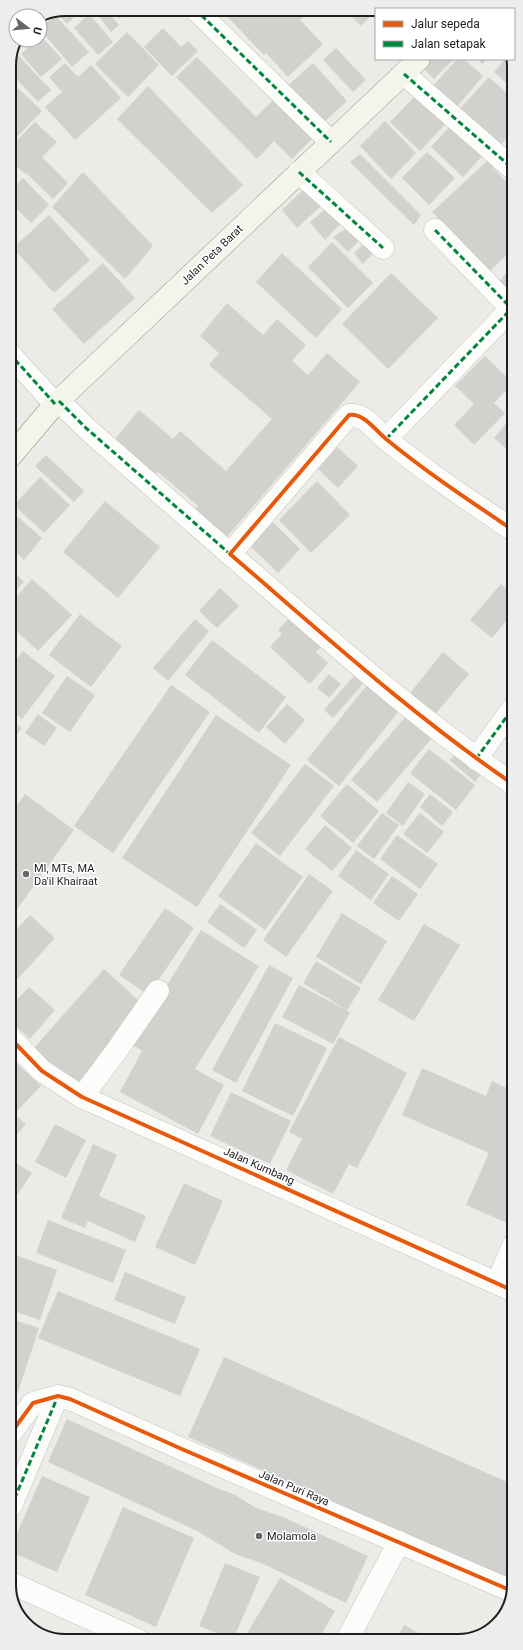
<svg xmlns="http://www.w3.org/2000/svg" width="523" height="1650" font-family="Roboto,sans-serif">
<rect width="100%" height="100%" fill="#edebe7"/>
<g fill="#d3d1ce">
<polygon points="65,9 83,9 67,24 57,13"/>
<polygon points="93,9 106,9 119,25 111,32"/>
<polygon points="110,9 130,9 119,19"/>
<polygon points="220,9 312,9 300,20 323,44 288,77 266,53 264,55"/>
<polygon points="344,9 376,9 376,10 361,26"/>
<polygon points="89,14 113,42 98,55 74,28"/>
<polygon points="55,15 89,52 72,67 40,29"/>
<polygon points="163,28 181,47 188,41 198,51 172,76 144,47"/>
<polygon points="127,32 159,65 128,97 95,64"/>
<polygon points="41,36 62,59 41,77 21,54 36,40 40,40"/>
<polygon points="336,48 366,80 353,92 323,60"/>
<polygon points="17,54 51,90 38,102 9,71 9,62"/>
<polygon points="197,57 256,117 278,95 316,135 292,159 274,141 257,159 176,77"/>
<polygon points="426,59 454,59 434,79 420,65"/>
<polygon points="457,59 464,59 483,76 455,109 431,88"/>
<polygon points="478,59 487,59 482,64"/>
<polygon points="505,59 512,59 512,88 494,72"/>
<polygon points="65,63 78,77 91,65 121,98 75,140 45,107 62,92 49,77"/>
<polygon points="313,63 347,101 320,126 285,88"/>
<polygon points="489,77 512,98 512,132 495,152 454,115"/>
<polygon points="9,81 13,85 9,89"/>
<polygon points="148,86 243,185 212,213 117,119"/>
<polygon points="18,88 42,111 9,145 9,98"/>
<polygon points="419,92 449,120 420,151 390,122"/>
<polygon points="385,121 416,153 391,179 360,146"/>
<polygon points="35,122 57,142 42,157 68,183 53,199 26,173 25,174 9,159 9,148"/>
<polygon points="452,124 484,154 463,177 431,147"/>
<polygon points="512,141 512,153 506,148"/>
<polygon points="427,152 455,178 429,205 402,178"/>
<polygon points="360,154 421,215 414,225 350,162"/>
<polygon points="487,161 512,188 512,250 489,272 432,212"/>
<polygon points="83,172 153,246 125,279 52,207"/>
<polygon points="23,178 49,205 31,223 9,201 9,191"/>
<polygon points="306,187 322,205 297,228 282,210"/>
<polygon points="328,207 341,223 325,240 310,222"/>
<polygon points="49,215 90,260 54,293 13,248"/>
<polygon points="351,225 361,239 348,252 333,237"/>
<polygon points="367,241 375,251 363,264 354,253"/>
<polygon points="332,242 373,283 348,308 308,267"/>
<polygon points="282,253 342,309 316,338 256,282"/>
<polygon points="103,263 135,298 84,344 52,309"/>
<polygon points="512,266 512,298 497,284"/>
<polygon points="391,273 438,318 388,369 342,324"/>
<polygon points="227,303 263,335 277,319 306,345 292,361 308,375 327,353 360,382 226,538 194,510 198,506 158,472 154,476 114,440 139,410 173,439 180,431 226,471 272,419 209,365 219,353 200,336"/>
<polygon points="485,356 513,383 494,403 505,413 474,445 454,425 474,404 455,386"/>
<polygon points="509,420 513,423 513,454 494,438"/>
<polygon points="337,447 358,466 338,488 318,469"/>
<polygon points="46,455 84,491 74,502 35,466"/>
<polygon points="40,477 70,505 44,533 14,505"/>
<polygon points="317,481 350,515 311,553 279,520"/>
<polygon points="105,501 160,547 118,598 63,552"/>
<polygon points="10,510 42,538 24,560 10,547"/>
<polygon points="273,522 300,549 278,573 250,546"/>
<polygon points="10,567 24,582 10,596"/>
<polygon points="32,579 72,615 38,651 10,625 10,604"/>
<polygon points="501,584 513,594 513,613 492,638 470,620"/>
<polygon points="220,588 239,606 217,628 199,611"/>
<polygon points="298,609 329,638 316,652 328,663 310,684 270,647 282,634 278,630"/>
<polygon points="80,614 122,646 91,687 49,655"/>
<polygon points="195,619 209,631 168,681 153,668"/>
<polygon points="212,640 286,697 259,733 185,675"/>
<polygon points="23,651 55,676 22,719 10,709 10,668"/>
<polygon points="443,652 469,674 433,717 407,697"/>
<polygon points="329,674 341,684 329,698 317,688"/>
<polygon points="67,676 95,695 70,732 42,713"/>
<polygon points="354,676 363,684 333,718 324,710"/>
<polygon points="171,685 210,712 113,853 74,826"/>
<polygon points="367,685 399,711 339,786 307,760"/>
<polygon points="287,704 305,720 285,744 266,727"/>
<polygon points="38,714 57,728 44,746 25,733"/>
<polygon points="216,715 291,765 197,907 122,858"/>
<polygon points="407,715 433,737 377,802 351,780"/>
<polygon points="10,719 22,728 10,743"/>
<polygon points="429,749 475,785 456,810 410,773"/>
<polygon points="459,750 483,772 475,782 450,760"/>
<polygon points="305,764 334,786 280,856 251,833"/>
<polygon points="10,778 16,782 10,790"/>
<polygon points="408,782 425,794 403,826 386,813"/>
<polygon points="347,784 379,811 353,843 320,816"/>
<polygon points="25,794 74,830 10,919 10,815"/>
<polygon points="430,794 453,812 442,826 420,807"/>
<polygon points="382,813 399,825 374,859 357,846"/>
<polygon points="420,813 444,832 427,853 403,834"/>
<polygon points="325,825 352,848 332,871 305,849"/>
<polygon points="397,835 438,864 420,889 380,859"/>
<polygon points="256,843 303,877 265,930 218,896"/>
<polygon points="356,850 389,874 371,900 338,876"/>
<polygon points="309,874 333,891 286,957 263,940"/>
<polygon points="392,876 418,894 399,921 373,903"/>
<polygon points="220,904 257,930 244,948 207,922"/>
<polygon points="165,908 194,928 148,995 119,975"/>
<polygon points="342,913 387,941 361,984 316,957"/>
<polygon points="30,915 55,938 14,983 10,980 10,936"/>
<polygon points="424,924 460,945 414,1021 378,1000"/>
<polygon points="201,930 259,966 195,1069 224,1085 198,1134 120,1092 142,1051 131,1044"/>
<polygon points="316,961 361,988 347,1010 303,983"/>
<polygon points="269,965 293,978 236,1083 212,1070"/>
<polygon points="104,969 146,1007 74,1087 33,1049"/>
<polygon points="299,985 350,1012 333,1044 282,1017"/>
<polygon points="29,987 55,1010 30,1039 10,1021 10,1007"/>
<polygon points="275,1023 327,1048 293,1116 242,1091"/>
<polygon points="339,1037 407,1073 357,1168 349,1164 333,1194 286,1170 302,1139 289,1132"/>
<polygon points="10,1057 41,1086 17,1111 10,1105"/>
<polygon points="422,1068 486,1096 492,1081 513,1091 514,1221 512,1225 466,1205 489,1153 402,1115"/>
<polygon points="231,1092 291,1121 270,1164 210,1136"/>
<polygon points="10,1111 26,1124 10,1142"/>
<polygon points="55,1124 86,1140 66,1178 35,1162"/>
<polygon points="93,1144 117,1155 99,1196 146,1216 135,1242 88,1221 85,1228 61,1218"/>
<polygon points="13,1161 32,1173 10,1206 10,1165"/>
<polygon points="184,1183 223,1201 195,1265 155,1247"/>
<polygon points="48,1220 126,1250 113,1283 36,1253"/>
<polygon points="10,1253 57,1270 40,1320 11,1310"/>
<polygon points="125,1272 186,1297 175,1324 114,1300"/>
<polygon points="58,1291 200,1349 180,1396 38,1338"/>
<polygon points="11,1319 39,1328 11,1413"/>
<polygon points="224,1357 514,1485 514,1582 188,1437"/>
<polygon points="67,1419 217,1488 235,1495 256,1508 283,1517 368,1556 346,1603 261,1563 235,1554 197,1531 48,1462"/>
<polygon points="42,1476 90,1497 57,1572 11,1552 11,1547"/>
<polygon points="123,1507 194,1538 156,1627 85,1595"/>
<polygon points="225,1563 260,1577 233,1640 199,1626"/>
<polygon points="280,1578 335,1611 318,1640 243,1640"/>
<polygon points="404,1625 429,1639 396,1639"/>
</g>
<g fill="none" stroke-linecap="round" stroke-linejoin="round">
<g stroke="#c5c4c3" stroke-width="22">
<polyline id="pedestrian" points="11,1507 58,1396"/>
</g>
<g stroke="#c5c4c3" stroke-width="23">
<g id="minor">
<polyline points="195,9 331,142"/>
<polyline points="404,74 512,168"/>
<polyline points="299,172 383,248"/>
<polyline points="435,230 512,309"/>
<polyline points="9,353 55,404"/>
<polyline points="59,401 86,428 230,554"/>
<polyline points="386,439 512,308"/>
<path d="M513,530C470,501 426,472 386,439C375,430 364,413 349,415L230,554C322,633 413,716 513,784"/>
<polyline points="476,759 513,708"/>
<polyline points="10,1038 42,1071 82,1097 514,1291"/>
<polyline points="82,1097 117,1050 158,991"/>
<polyline points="497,1283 514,1244"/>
<polyline points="11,1433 33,1403 58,1396 70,1399 184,1450 512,1591"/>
<polyline points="11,1583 140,1641"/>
<polyline points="347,1640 399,1542"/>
</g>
</g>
<g stroke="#96977e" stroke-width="23">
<polyline id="secondary" points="10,457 55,404 419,59"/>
</g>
<use href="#pedestrian" stroke="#fcfcfb" stroke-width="21"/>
<use href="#minor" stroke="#fcfcfb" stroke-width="22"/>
<use href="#secondary" stroke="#f3f4ea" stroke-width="22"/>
<g stroke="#00873e" stroke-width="3" stroke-dasharray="6 3" stroke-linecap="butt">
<polyline points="195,9 331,142"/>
<polyline points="404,74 512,168"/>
<polyline points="299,172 383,248"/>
<polyline points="435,230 512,309"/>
<polyline points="9,353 55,404"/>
<polyline points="59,401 86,428 230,554"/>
<polyline points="386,439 512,308"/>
<polyline points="476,759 513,708"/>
<polyline points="11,1507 58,1396"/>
</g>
<g stroke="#fff" stroke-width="6">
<g id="cycleway">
<path d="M513,530C470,501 426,472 386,439C375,430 364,413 349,415L230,554C322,633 413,716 513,784"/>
<polyline points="10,1038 42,1071 82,1097 514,1291"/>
<polyline points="11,1433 33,1403 58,1396 70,1399 184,1450 512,1591"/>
</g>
</g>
<use href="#cycleway" stroke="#e8590c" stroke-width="4"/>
</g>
<g fill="#666664" stroke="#fff" stroke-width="1.5">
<circle cx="26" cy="874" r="4"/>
<circle cx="259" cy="1536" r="4"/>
</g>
<g text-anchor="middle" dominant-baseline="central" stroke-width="3" stroke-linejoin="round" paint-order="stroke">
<g font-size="11" fill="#1e1e1e" stroke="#fff">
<text transform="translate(212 255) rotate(-44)">Jalan Peta Barat</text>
<text transform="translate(259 1166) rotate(24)">Jalan Kumbang</text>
<text transform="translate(294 1488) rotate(23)">Jalan Puri Raya</text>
</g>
<g font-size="11" fill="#1e1e1e" stroke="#fff" text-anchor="start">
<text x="34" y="868">MI, MTs, MA<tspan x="34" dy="13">Da'il Khairaat</tspan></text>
<text x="267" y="1536">Molamola</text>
</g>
</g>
<path d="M0 0H523V1650H0ZM65 16H458A49 49 0 0 1 507 65V1585A49 49 0 0 1 458 1634H65A49 49 0 0 1 16 1585V65A49 49 0 0 1 65 16Z" fill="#ededed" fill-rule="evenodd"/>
<path fill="none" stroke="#1e1e1e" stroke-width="2" d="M65 16H458A49 49 0 0 1 507 65V1585A49 49 0 0 1 458 1634H65A49 49 0 0 1 16 1585V65A49 49 0 0 1 65 16Z"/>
<rect x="375" y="8" width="140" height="52" fill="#ffffff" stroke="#a5a5a5"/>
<rect x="383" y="21" width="20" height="6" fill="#e8590c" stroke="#a5a5a5"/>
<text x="411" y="28" font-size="12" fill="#1e1e1e">Jalur sepeda</text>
<rect x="383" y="41" width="20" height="6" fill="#00873e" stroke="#a5a5a5"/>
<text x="411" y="48" font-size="12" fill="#1e1e1e">Jalan setapak</text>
<g transform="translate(28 28) rotate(106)"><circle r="19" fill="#ffffff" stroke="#a5a5a5"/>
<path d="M0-3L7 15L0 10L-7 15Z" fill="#666664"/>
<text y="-6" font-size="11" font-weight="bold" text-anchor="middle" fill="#1e1e1e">U</text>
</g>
</svg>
